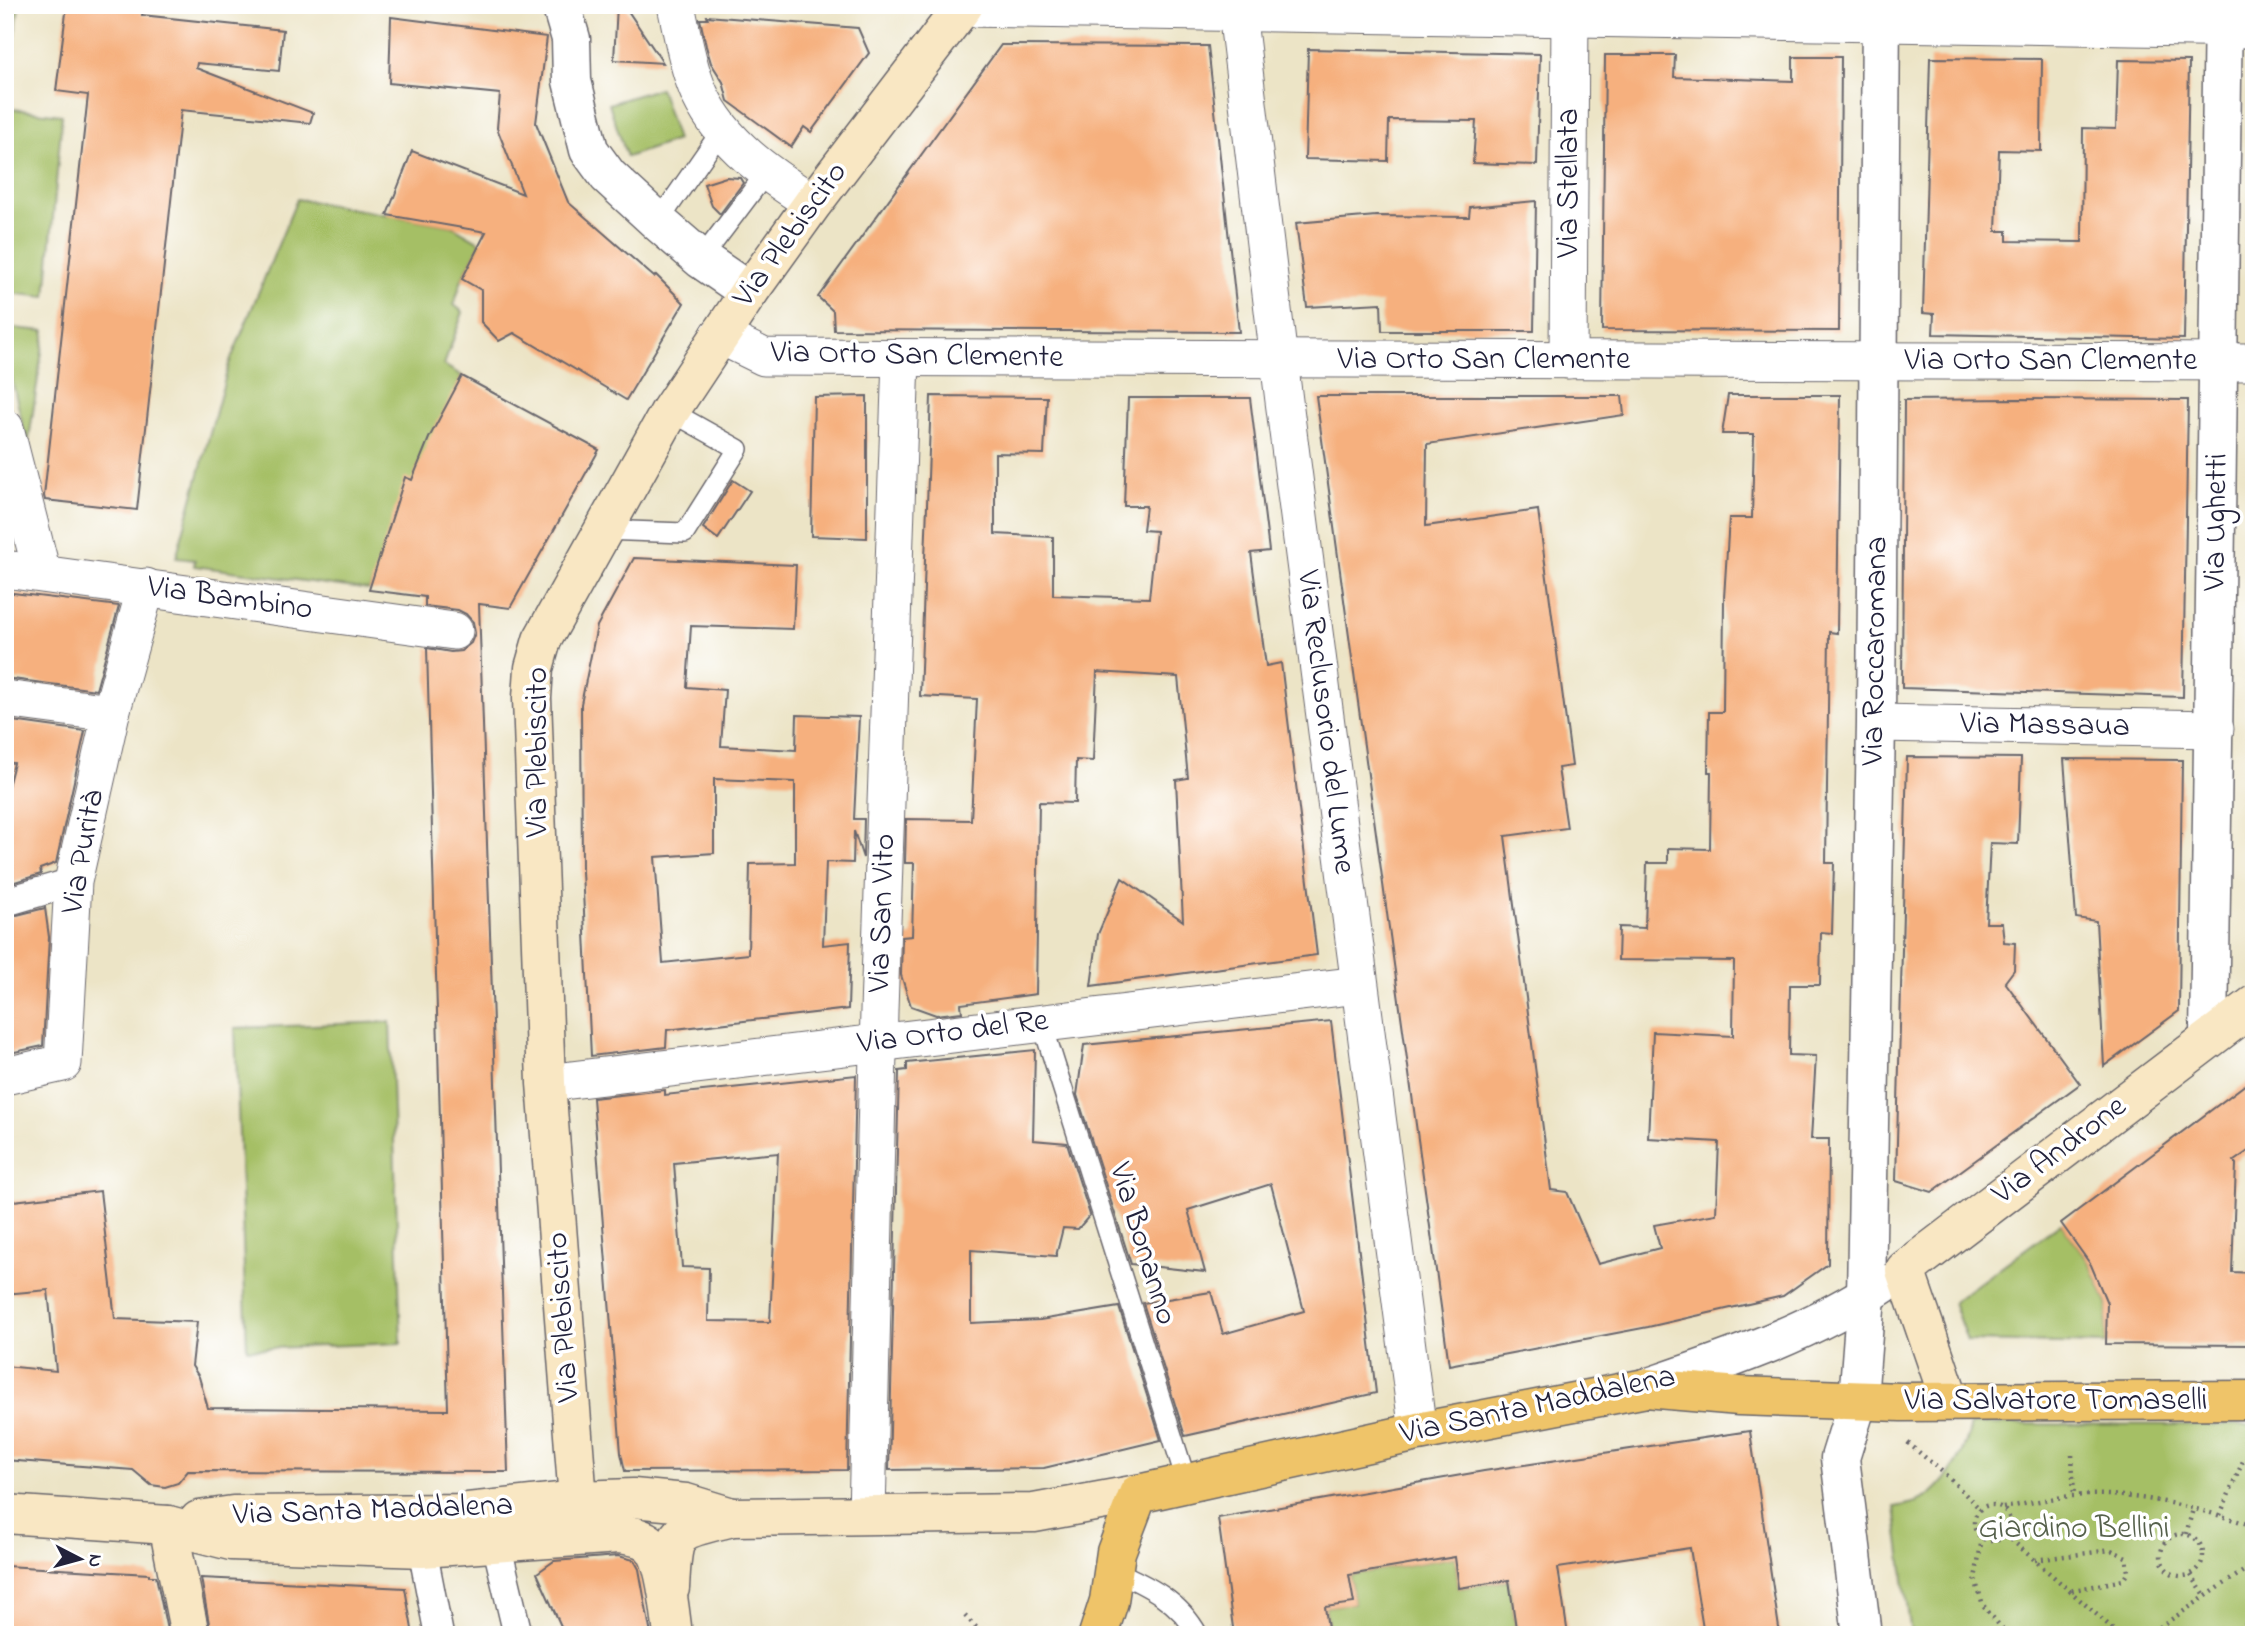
<svg xmlns="http://www.w3.org/2000/svg" width="2259" height="1640" font-family="'Indie Flower',sans-serif">
<rect width="100%" height="100%" fill="#fff"/>
<filter id="ink" filterUnits="userSpaceOnUse"><feTurbulence type="fractalNoise" baseFrequency=".0143" numOctaves="2"/><feDisplacementMap in="SourceGraphic" scale="14" xChannelSelector="R" yChannelSelector="G"/><feConvolveMatrix kernelMatrix="1 2 1 2 8 2 1 2 1" color-interpolation-filters="sRGB"/></filter>
<filter id="wash" filterUnits="userSpaceOnUse"><feTurbulence type="fractalNoise" baseFrequency=".00686" numOctaves="4" result="noise"/><feDisplacementMap in="SourceGraphic" scale="28" xChannelSelector="R" yChannelSelector="G"/><feGaussianBlur stdDeviation="1.57" result="paint"/><feColorMatrix in="noise" values="0 0 0 0 0 0 0 0 0 0 0 0 0 0 0 0 0 1.4 0 .05"/><feComposite in="paint" operator="in"/></filter>
<g filter="url(#wash)">
<rect width="100%" height="100%" fill="#ece4c6"/>
<g fill="#a5bf65" stroke="#647050" stroke-width="2">
<polygon points="5,5 19,5 13,53 5,52"/>
<polygon points="660,88 677,140 627,157 609,104"/>
<polygon points="5,108 62,115 46,297 8,293 12,328 45,331 28,446 5,352"/>
<polygon points="297,199 452,226 481,243 462,279 454,305 463,312 444,365 462,376 369,590 194,566 195,560 176,558 229,364"/>
<polygon points="390,1022 401,1343 247,1349 235,1028"/>
<polygon points="2061,1223 2091,1265 2107,1303 2106,1344 1967,1341 1953,1302"/>
<path d="M1971,1424L2254,1425V1635H1911L1895,1507C1907,1505 1922,1502 1931,1494C1950,1477 1967,1449 1971,1424Z"/>
<polygon points="1455,1557 1459,1588 1509,1580 1517,1635 1329,1635 1325,1607 1354,1603 1349,1575"/>
</g>
<g id="blocks">
<g fill="#f6b07e" fill-rule="evenodd">
<polygon points="67,5 144,5 142,15 283,30 279,71 197,63 196,68 313,113 310,123 181,110 137,510 45,500 44,496 88,95 56,91"/>
<polygon points="617,5 624,5 663,63 614,60"/>
<polygon points="707,16 858,28 869,53 811,132 804,127 791,147 728,101 723,82 711,63 706,46 700,19 708,19"/>
<polygon points="391,17 547,37 536,123 568,202 654,277 656,275 684,303 626,400 514,333 499,341 481,322 481,290 462,279 486,232 387,215 412,151 523,194 497,128 500,94 389,83"/>
<polygon points="1001,45 1208,46 1239,332 834,330 833,311 818,297"/>
<polygon points="1308,49 1540,54 1537,165 1473,163 1476,121 1389,120 1388,161 1305,159"/>
<polygon points="1605,55 1675,55 1674,77 1793,81 1793,57 1841,57 1839,331 1602,330"/>
<polygon points="1930,58 2042,59 2041,151 1999,150 1996,231 2007,231 2007,241 2082,242 2083,128 2116,129 2118,60 2189,61 2184,339 1933,334 1934,314 1923,313"/>
<polygon points="726,177 740,178 743,183 720,214 712,206 704,184"/>
<polygon points="1536,201 1534,331 1382,331 1381,303 1307,307 1296,223 1376,216 1469,217 1470,207"/>
<polygon points="462,376 599,450 510,608 479,604 508,1472 188,1471 178,1483 165,1487 151,1485 133,1470 5,1460 5,1366 56,1371 48,1290 5,1294 5,1202 100,1191 115,1319 197,1322 192,1366 199,1377 208,1408 448,1410 427,648 451,652 461,651 471,643 475,633 473,622 466,614 458,610 425,606 425,597 369,590 405,477 412,480 429,438"/>
<polygon points="1728,395 1840,395 1837,633 1829,632 1826,863 1834,863 1832,933 1821,932 1820,985 1790,985 1789,1055 1816,1056 1811,1139 1829,1139 1828,1264 1783,1296 1648,1327 1449,1365 1316,396 1622,396 1624,415 1427,444 1426,526 1538,510 1572,766 1558,768 1567,828 1505,836 1551,1190 1567,1192 1598,1264 1660,1248 1654,1225 1716,1214 1719,1142 1648,1138 1653,1032 1733,1036 1734,961 1618,960 1619,927 1645,928 1647,863 1668,863 1668,848 1710,849 1711,772 1708,772 1709,712 1723,712 1724,598 1729,518 1752,518 1754,434 1722,434"/>
<polygon points="867,396 867,538 811,536 814,397"/>
<polygon points="931,396 1047,397 1044,454 995,453 995,534 1053,537 1053,595 1149,598 1156,531 1143,530 1146,506 1124,506 1128,398 1250,398 1269,551 1251,553 1266,666 1281,663 1317,955 1091,986 1098,934 1122,878 1183,921 1176,780 1188,778 1178,677 1097,672 1093,761 1076,760 1075,803 1039,802 1036,994 961,1004 962,1012 936,1015 911,1006 901,975 902,937 912,936 914,863 905,863 906,819 971,820 977,699 920,696"/>
<polygon points="2018,399 2188,400 2183,697 1902,688 1904,400"/>
<polygon points="733,480 750,491 718,539 703,528"/>
<path d="M634,558L796,565L793,629L691,626L687,687L725,690L721,746L796,750L797,715L859,717L854,819H864L863,858L854,831L853,863L826,862L823,945L850,942L848,1009L667,1030L666,1047L591,1056L582,871L581,704L597,626ZM714,779L795,782V863L750,864L748,954L663,963L655,857L714,853Z"/>
<polygon points="5,592 119,606 96,690 5,678"/>
<polygon points="5,720 85,731 56,863 40,869 41,874 5,885 5,798 14,763 5,762"/>
<polygon points="1907,757 2021,758 2018,844 1990,843 1986,923 2002,923 2004,942 2015,943 2014,970 2005,982 2080,1084 1932,1192 1896,1181"/>
<polygon points="2064,759 2182,760 2179,1011 2104,1066 2096,921 2076,918"/>
<polygon points="45,908 49,937 43,1046 5,1054 5,918"/>
<polygon points="1331,1021 1376,1393 1185,1436 1143,1303 1211,1292 1223,1334 1304,1311 1271,1184 1188,1210 1205,1272 1131,1264 1077,1095 1084,1045"/>
<polygon points="1035,1050 1033,1140 1067,1143 1090,1215 1078,1229 1063,1228 1056,1256 971,1250 971,1323 1040,1320 1119,1307 1161,1440 1044,1468 889,1470 899,1071 907,1070 907,1063"/>
<path d="M856,1075L847,1470L625,1471L621,1453L593,1098L665,1090V1095ZM778,1153L770,1322L708,1321L709,1268L682,1267L674,1163Z"/>
<polygon points="2254,1078 2254,1147 2234,1161 2236,1164 2232,1272 2254,1273 2254,1345 2106,1344 2107,1303 2091,1265 2061,1223"/>
<polygon points="1750,1431 1780,1635 1704,1635 1690,1548 1558,1568 1568,1635 1517,1635 1509,1580 1459,1588 1455,1557 1349,1575 1354,1603 1325,1607 1329,1635 1234,1635 1218,1518 1484,1471"/>
<polygon points="618,1556 634,1560 639,1569 651,1635 565,1635 537,1573 554,1561"/>
<polygon points="5,1566 149,1574 149,1576 156,1576 168,1635 5,1635"/>
<polygon points="201,1578 405,1588 413,1635 211,1635"/>
</g>
</g>
</g>
<g filter="url(#ink)">
<use href="#blocks" fill-opacity="0" stroke="#69666c" stroke-width="2"/>
<g fill="none" stroke-linecap="round" stroke-linejoin="round">
<g stroke="#69666c" stroke-width="22">
<g id="service">
<polyline points="658,222 722,130"/>
<polyline points="701,259 766,173"/>
<polyline points="601,530 685,533 738,449 670,411"/>
<polyline points="1042,1023 1187,1483"/>
<path d="M1113,1570C1147,1585 1180,1601 1198,1635"/>
</g>
</g>
<g stroke="#69666c" stroke-width="31">
<g id="pedestrian">
<polyline points="5,902 73,882"/>
<polyline points="496,1542 518,1635"/>
<polyline points="422,1548 439,1635"/>
</g>
</g>
<g stroke="#69666c" stroke-width="39">
<g id="minor">
<path d="M676,5C682,33 688,69 700,95C724,145 768,174 813,203"/>
<polyline points="963,8 2254,29"/>
<polyline points="1237,12 1284,401 1418,1432"/>
<polyline points="719,335 764,357 2254,362"/>
<polyline points="1568,360 1570,5"/>
<polyline points="5,428 42,573"/>
<polyline points="5,569 454,631"/>
<polyline points="5,699 111,713"/>
<polyline points="1876,723 2215,729"/>
<polyline points="5,1076 63,1063 73,882 111,713 146,587"/>
<polyline points="546,1083 1359,985"/>
<polyline points="867,1515 879,1011 901,358"/>
</g>
</g>
<g stroke="#69666c" stroke-width="41">
<g id="tertiary">
<polyline points="561,5 571,39 572,81 589,150 608,176 658,222 701,259 749,292"/>
<polyline points="2209,1038 2223,5"/>
<path d="M1646,1388C1728,1360 1810,1333 1883,1284"/>
<polyline points="1862,1635 1840,1458 1858,1400 1866,1296 1876,723 1881,5"/>
</g>
</g>
<g stroke="#69666c" stroke-width="41">
<g id="secondary">
<polyline points="1950,1401 1905,1270 2254,1005"/>
<polyline points="578,1500 546,1083 532,698 534,668 542,640 670,411 749,292 813,203 964,5"/>
<path d="M5,1514L168,1525L231,1541L422,1548L619,1534C630,1536 641,1536 650,1544C666,1558 670,1613 673,1635"/>
<polyline points="199,1520 233,1515 458,1513 578,1500 633,1498 686,1503 732,1517"/>
<polyline points="168,1525 190,1635"/>
<path d="M670,1588C673,1526 674,1532 732,1517L1034,1513L1138,1494"/>
</g>
</g>
<g stroke="#69666c" stroke-width="41">
<polyline id="primary" points="1098,1635 1109,1601 1116,1552 1138,1494 1418,1432 1646,1388 1739,1396 1901,1402 2254,1400"/>
</g>
<g stroke="#69666c" stroke-width="4.5" stroke-dasharray="2 5" stroke-linecap="butt">
<polyline points="1908,1443 1946,1475 1980,1509"/>
<polyline points="2072,1455 2074,1496"/>
<circle cx="1992" cy="1523" r="18"/>
<path d="M2003,1508C2026,1504 2050,1498 2073,1496C2133,1490 2197,1508 2254,1526"/>
<polyline points="2220,1515 2243,1461"/>
<circle cx="2182" cy="1555" r="21"/>
<polyline points="2186,1534 2193,1509"/>
<polyline points="2006,1535 2120,1635"/>
<polyline points="1982,1538 1975,1579 1983,1605 2007,1635"/>
<polyline points="2035,1560 2111,1550 2126,1557 2128,1572 2123,1580 2069,1591"/>
<polyline points="2191,1575 2205,1596"/>
<polyline points="965,1616 984,1635"/>
<polyline points="2148,1635 2254,1564"/>
<polyline points="2236,1635 2238,1629 2254,1619"/>
</g>
<use href="#service" stroke="#fff" stroke-width="19"/>
<use href="#pedestrian" stroke="#fff" stroke-width="28"/>
<use href="#minor" stroke="#fff" stroke-width="37"/>
<use href="#tertiary" stroke="#fff" stroke-width="38"/>
<use href="#secondary" stroke="#f9e7c3" stroke-width="38"/>
<use href="#primary" stroke="#efc469" stroke-width="38"/>
</g>
</g>
<g text-anchor="middle" dominant-baseline="central" stroke-width="7" stroke-linejoin="round" paint-order="stroke">
<g font-size="32" fill="#22223b" stroke="#fff">
<text transform="translate(1569 183) rotate(-90)">Via Stellata</text>
<text transform="translate(791 235) rotate(-54)">Via Plebiscito</text>
<text transform="translate(917 356) rotate(1)">Via Orto San Clemente</text>
<text x="1484" y="360">Via Orto San Clemente</text>
<text x="2051" y="361">Via Orto San Clemente</text>
<text transform="translate(2217 522) rotate(-89)">Via Ughetti</text>
<text transform="translate(230 599) rotate(8)">Via Bambino</text>
<text transform="translate(1876 651) rotate(-89)">Via Roccaromana</text>
<text transform="translate(1325 722) rotate(83)">Via Reclusorio del Lume</text>
<text transform="translate(2045 726) rotate(1)">Via Massaua</text>
<text transform="translate(538 752) rotate(-90)">Via Plebiscito</text>
<text transform="translate(84 852) rotate(-80)">Via Purità</text>
<text transform="translate(883 913) rotate(-88)">Via San Vito</text>
<text transform="translate(953 1033) rotate(-7)">Via Orto del Re</text>
<text transform="translate(2060 1151) rotate(-37)">Via Androne</text>
<text transform="translate(1142 1244) rotate(73)">Via Bonanno</text>
<text transform="translate(564 1317) rotate(-94)">Via Plebiscito</text>
<text x="2056" y="1401">Via Salvatore Tomaselli</text>
<text transform="translate(1538 1406) rotate(-12)">Via Santa Maddalena</text>
<text transform="translate(373 1511) rotate(-2)">Via Santa Maddalena</text>
</g>
<g font-size="32" fill="#56614c" stroke="#fff">
<text x="2074" y="1529">Giardino Bellini</text>
</g>
</g>
<rect width="2259" height="1640" fill="none" stroke="#fff" stroke-width="28"/>
<g transform="translate(80 1559) rotate(96)" stroke="#ffffff" stroke-width="5" paint-order="stroke">
<path d="M0-5L12 26L0 18L-12 26Z" fill="#22223b"/>
<text y="-10" font-size="19" font-weight="bold" text-anchor="middle" fill="#22223b">N</text>
</g>
</svg>
